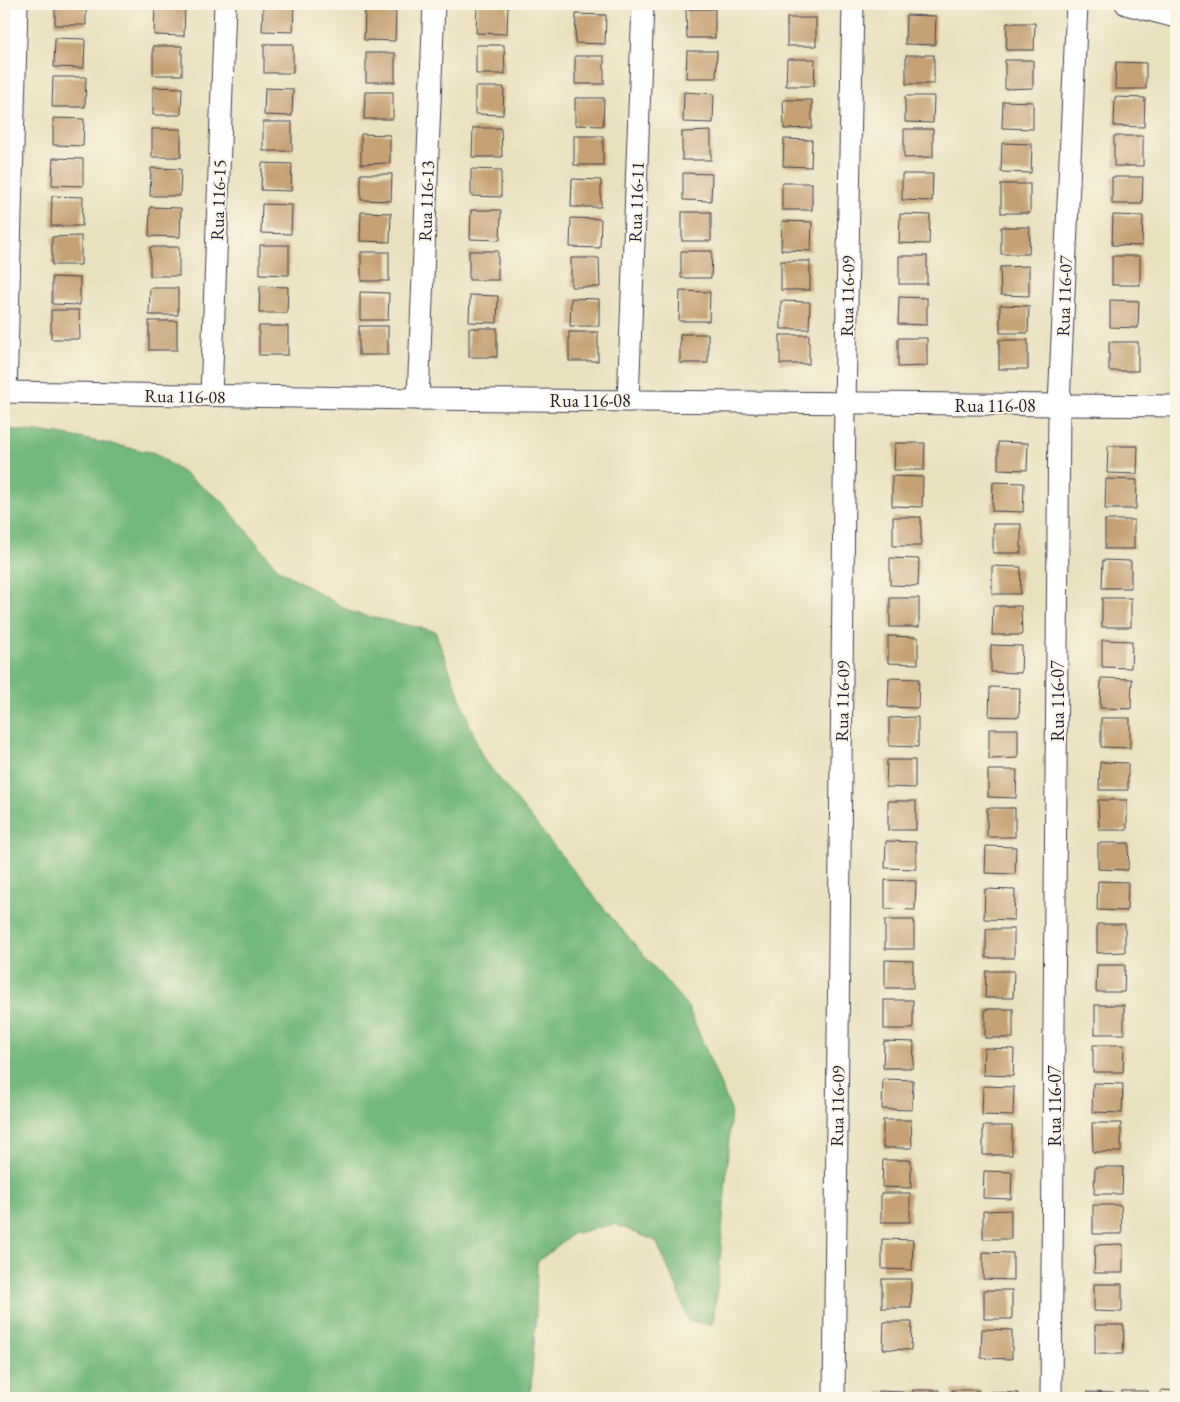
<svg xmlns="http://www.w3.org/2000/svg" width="1180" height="1402" font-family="'EB Garamond',serif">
<rect width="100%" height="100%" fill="#fcf5e5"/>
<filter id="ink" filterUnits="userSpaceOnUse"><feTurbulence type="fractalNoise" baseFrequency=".02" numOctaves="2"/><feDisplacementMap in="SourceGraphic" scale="10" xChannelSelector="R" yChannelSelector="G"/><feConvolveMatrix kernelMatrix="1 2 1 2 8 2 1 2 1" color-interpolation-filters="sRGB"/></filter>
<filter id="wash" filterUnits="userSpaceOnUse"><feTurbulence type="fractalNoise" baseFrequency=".0096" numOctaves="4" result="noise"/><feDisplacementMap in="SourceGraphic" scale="20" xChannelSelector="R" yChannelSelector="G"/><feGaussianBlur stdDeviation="1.12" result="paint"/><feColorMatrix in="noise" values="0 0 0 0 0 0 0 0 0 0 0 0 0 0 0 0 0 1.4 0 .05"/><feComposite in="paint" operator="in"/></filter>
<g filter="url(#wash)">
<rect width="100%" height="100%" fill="#e9e1be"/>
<polygon fill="#73b87c" stroke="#4a6d5c" points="4,429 59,434 155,453 222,501 278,569 353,613 435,631 482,757 606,911 688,1007 731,1110 720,1261 713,1324 689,1322 677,1288 656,1241 614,1224 572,1234 537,1262 536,1313 531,1387 528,1398 4,1398"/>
<g id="blocks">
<g fill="#c5a175">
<rect x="55" y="4" width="31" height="21"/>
<polygon points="263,4 294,4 293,32 262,31"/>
<polygon points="477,4 508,5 507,34 476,33"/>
<polygon points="787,4 817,4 817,7 787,6"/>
<polygon points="155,6 185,7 184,36 154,35"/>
<polygon points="686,9 715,9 715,38 687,38"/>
<polygon points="365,10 396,11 395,41 364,40"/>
<polygon points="576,14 606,15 605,44 575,43"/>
<polygon points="906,15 936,16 935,45 905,44"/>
<rect x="787" y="18" width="29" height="28"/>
<polygon points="1007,23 1035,23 1034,50 1006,50"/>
<polygon points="55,38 85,39 84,68 54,67"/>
<rect x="264" y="44" width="29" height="29"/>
<polygon points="476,45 504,45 505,74 476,74"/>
<rect x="153" y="46" width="29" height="29"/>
<polygon points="687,51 717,51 716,78 686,78"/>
<rect x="366" y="53" width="29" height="29"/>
<rect x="906" y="55" width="28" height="29"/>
<rect x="575" y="56" width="29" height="28"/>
<polygon points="787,59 815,59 814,86 786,86"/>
<polygon points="1005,60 1033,60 1033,88 1005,89"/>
<polygon points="1116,62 1146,63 1146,89 1115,89"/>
<polygon points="53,77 86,77 85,107 52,107"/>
<polygon points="153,87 182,88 181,115 153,115"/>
<polygon points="475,87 504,87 503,115 475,114"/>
<polygon points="265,88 293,89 292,116 264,115"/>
<polygon points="365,92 393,92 393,119 364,119"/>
<polygon points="684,92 714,94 713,123 683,122"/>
<polygon points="905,96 934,96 933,123 905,122"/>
<polygon points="1115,97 1145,98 1144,127 1114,126"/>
<polygon points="575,98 604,98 603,126 575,125"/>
<polygon points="783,100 812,100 812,128 784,129"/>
<polygon points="1003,101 1033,102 1033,129 1002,128"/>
<polygon points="53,118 84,119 83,146 53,145"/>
<rect x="263" y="122" width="29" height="29"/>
<polygon points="473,128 501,128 502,157 472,157"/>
<rect x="152" y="129" width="29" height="28"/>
<polygon points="904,129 933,129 933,157 904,158"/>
<polygon points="711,131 711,160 682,160 682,132"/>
<polygon points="361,134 390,135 390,163 361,164"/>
<rect x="574" y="136" width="29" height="29"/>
<rect x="1114" y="136" width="29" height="30"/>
<polygon points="784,139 812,140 811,167 783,166"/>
<polygon points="1002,143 1032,144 1031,173 1001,172"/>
<polygon points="53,158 83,159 83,186 52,185"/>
<polygon points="262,163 292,164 291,191 261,190"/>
<polygon points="151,168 181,169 180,196 150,196"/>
<polygon points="471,169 501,170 501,197 471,196"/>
<polygon points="683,173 712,174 711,201 683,200"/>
<polygon points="361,174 392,174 391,201 361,200"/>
<polygon points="902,174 933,174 932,201 902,200"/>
<polygon points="1112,177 1143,177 1142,204 1112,204"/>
<polygon points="572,179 601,180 601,207 571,207"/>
<rect x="782" y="183" width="30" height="27"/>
<rect x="1001" y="184" width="29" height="29"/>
<polygon points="52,196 83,197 82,226 51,226"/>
<polygon points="262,204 292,205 291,234 261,233"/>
<polygon points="150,207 181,208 180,237 149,236"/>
<polygon points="471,210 501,210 500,240 470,239"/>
<polygon points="361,212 391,213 390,242 360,241"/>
<rect x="682" y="212" width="29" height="29"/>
<polygon points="900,214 930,215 929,244 899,243"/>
<polygon points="1113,215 1143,216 1142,246 1112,245"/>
<polygon points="571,218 601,219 600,248 570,247"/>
<polygon points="782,221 812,222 811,251 781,250"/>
<polygon points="1001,227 1030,227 1029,254 1001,254"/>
<polygon points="81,236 81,265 52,265 52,237"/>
<polygon points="260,245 289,245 289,275 260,274"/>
<rect x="150" y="247" width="29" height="29"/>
<rect x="469" y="251" width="29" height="29"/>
<polygon points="681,251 712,251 711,278 681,278"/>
<rect x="361" y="252" width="28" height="29"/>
<rect x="899" y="256" width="28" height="28"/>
<rect x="1112" y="256" width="28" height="29"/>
<polygon points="571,258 599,258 600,287 571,287"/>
<rect x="781" y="261" width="29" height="29"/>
<polygon points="1029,266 1029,296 1001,295 1000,267"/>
<polygon points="52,277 80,278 80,305 52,304"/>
<polygon points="260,286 288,287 287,313 259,313"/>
<polygon points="150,288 178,288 178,315 149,315"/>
<polygon points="680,291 710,292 709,321 679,321"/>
<polygon points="360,292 389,293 388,320 360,320"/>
<polygon points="470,295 498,296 497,323 469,322"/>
<polygon points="899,297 927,298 927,325 898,324"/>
<polygon points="571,298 599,299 599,326 570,326"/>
<polygon points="1110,300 1139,301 1138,328 1110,327"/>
<polygon points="781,301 810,302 809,329 781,329"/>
<polygon points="1000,305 1029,306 1028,333 1000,333"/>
<polygon points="51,310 79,310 80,339 51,339"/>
<rect x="149" y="321" width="28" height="29"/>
<rect x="259" y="326" width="29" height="29"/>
<rect x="359" y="326" width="29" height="29"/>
<rect x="469" y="328" width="28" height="29"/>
<rect x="569" y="332" width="29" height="29"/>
<rect x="680" y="334" width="28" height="29"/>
<rect x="780" y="335" width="29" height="29"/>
<polygon points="898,338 927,338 927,366 898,367"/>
<rect x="999" y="340" width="29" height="29"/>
<rect x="1109" y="342" width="29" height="29"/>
<polygon points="998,442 1028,443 1027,470 998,469"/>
<polygon points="895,443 925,443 924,470 894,470"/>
<polygon points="1108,446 1138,446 1137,474 1107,473"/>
<polygon points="892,476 923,477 922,507 892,506"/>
<polygon points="1106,479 1137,480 1136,509 1105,509"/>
<polygon points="993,482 1024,483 1023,512 992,511"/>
<rect x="893" y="517" width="28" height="29"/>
<rect x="1105" y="520" width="29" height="29"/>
<rect x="993" y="524" width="28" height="29"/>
<polygon points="890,558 919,559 918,586 890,585"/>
<polygon points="1103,560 1131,561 1131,588 1102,588"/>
<polygon points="992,566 1021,567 1020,594 992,594"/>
<rect x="890" y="598" width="29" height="29"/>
<rect x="1102" y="598" width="29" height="29"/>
<polygon points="993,606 1021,606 1022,635 992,635"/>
<polygon points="888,636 918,637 918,664 888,663"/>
<polygon points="1102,640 1132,641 1131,668 1102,667"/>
<polygon points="991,645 1022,646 1021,673 991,672"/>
<polygon points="889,678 919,679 918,708 888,707"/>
<polygon points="1101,678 1132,679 1131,709 1100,708"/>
<polygon points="990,687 1020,688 1019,717 989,716"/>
<polygon points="918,717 918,747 889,746 889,718"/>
<polygon points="1101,718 1130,718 1130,748 1101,747"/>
<polygon points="989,729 1018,729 1018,758 989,759"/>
<polygon points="887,760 915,760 915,788 886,787"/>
<polygon points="1100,762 1128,763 1128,790 1099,790"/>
<polygon points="988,770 1017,770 1016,798 988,797"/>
<polygon points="1098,800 1127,800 1127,830 1099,830"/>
<rect x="888" y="801" width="28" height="29"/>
<rect x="987" y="808" width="28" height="29"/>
<polygon points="886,841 916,842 916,869 885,868"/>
<polygon points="1098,843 1129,843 1128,870 1098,869"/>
<polygon points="986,846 1016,847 1015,874 985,873"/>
<polygon points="885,880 916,881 915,910 885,909"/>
<polygon points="1098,881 1128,882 1127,911 1097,910"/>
<polygon points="985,889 1015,890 1014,920 984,919"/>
<rect x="885" y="920" width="29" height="29"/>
<polygon points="1097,924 1125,924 1125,952 1097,953"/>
<rect x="986" y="929" width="28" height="29"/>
<polygon points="885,960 913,961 913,988 885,988"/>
<polygon points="1097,965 1125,965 1124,992 1096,992"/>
<polygon points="986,971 1014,971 1013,998 985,998"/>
<rect x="884" y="1000" width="29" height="29"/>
<rect x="1095" y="1005" width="29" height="29"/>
<rect x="985" y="1009" width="28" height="29"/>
<polygon points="884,1041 914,1042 913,1068 883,1068"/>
<polygon points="1093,1045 1124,1045 1123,1072 1093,1072"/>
<polygon points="984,1048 1014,1049 1013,1076 983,1075"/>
<polygon points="883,1079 913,1080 912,1110 882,1109"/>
<polygon points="1093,1083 1123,1084 1122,1113 1092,1112"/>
<polygon points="983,1086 1014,1087 1013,1116 982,1115"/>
<polygon points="883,1120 911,1120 912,1148 883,1148"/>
<polygon points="1092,1123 1121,1123 1121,1152 1093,1152"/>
<rect x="983" y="1126" width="29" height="29"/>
<polygon points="883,1160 911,1160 911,1188 882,1187"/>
<polygon points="1095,1167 1123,1167 1122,1194 1094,1194"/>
<polygon points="984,1171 1012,1172 1011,1199 983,1198"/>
<rect x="881" y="1193" width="29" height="29"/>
<polygon points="1093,1205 1121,1205 1122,1234 1093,1234"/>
<polygon points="1011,1210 1011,1239 983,1239 983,1211"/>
<polygon points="882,1239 913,1240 912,1270 882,1269"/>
<polygon points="1123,1244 1123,1273 1094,1273 1095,1245"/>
<polygon points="983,1252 1013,1253 1013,1280 983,1279"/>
<rect x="882" y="1279" width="29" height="29"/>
<polygon points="1094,1284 1122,1284 1122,1312 1094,1311"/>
<rect x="984" y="1290" width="28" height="29"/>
<polygon points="884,1322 912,1322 911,1350 883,1349"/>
<polygon points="1095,1325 1124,1325 1123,1354 1095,1354"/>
<polygon points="982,1329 1012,1330 1012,1359 981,1358"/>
<rect x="913" y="1390" width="26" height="8"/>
<rect x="952" y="1390" width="27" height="8"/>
<polygon points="1161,1390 1176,1391 1176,1398 1161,1398"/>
<polygon points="878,1391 904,1392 904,1398 877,1398"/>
<rect x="1122" y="1391" width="26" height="7"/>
<polygon points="990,1392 1018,1393 1018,1398 990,1398"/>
<polygon points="1087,1392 1114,1393 1113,1398 1086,1398"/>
</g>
</g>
</g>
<g filter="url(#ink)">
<use href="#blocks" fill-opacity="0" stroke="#403f4f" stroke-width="1"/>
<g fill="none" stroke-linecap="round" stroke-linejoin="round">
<g stroke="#403f4f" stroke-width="23">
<g id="street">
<polyline points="1126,4 1176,17"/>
<polyline points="4,392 418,399 1176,406"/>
<polyline points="6,392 17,4"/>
<polyline points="211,396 225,4"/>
<polyline points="418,399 434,4"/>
<polyline points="628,401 643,4"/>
<polyline points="834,1398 845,404 853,4"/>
<polyline points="1051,1398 1059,405 1077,4"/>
</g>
</g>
<use href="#street" stroke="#fff" stroke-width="21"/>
</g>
</g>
<g text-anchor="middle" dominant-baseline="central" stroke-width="4" stroke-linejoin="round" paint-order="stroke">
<g font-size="18" fill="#22223b" stroke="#fcf5e5">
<text transform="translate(218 200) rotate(-88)">Rua 116-15</text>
<text transform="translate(426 201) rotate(-88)">Rua 116-13</text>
<text transform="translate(636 202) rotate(-88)">Rua 116-11</text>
<text transform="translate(847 296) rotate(-89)">Rua 116-09</text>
<text transform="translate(1064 296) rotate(-88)">Rua 116-07</text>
<text transform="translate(185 396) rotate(1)">Rua 116-08</text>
<text x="590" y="400">Rua 116-08</text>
<text x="995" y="405">Rua 116-08</text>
<text transform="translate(842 701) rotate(-89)">Rua 116-09</text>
<text transform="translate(1057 701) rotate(-90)">Rua 116-07</text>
<text transform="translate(837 1106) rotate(-89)">Rua 116-09</text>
<text transform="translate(1054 1106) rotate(-90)">Rua 116-07</text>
</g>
</g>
<rect width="1180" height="1402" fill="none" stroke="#fcf5e5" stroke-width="20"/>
</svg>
